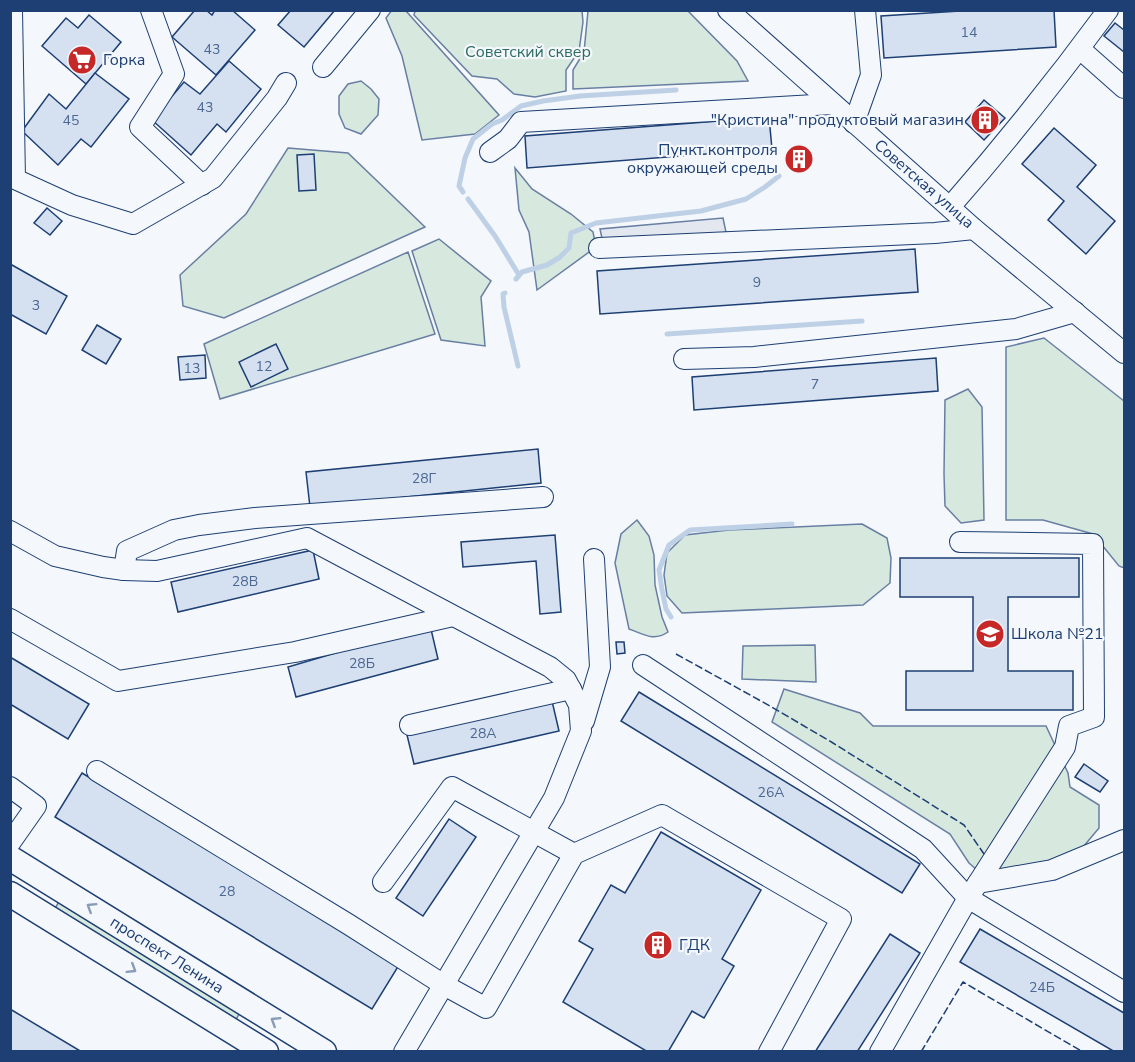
<svg xmlns="http://www.w3.org/2000/svg" width="1135" height="1062" font-family="'Nunito Sans',sans-serif">
<rect width="100%" height="100%" fill="#f4f7fb"/>
<g fill="#d7e8df" stroke="#687fa3" stroke-width="1.5">
<polygon points="392,10 406,11 499,115 475,134 422,140 402,56 386,18"/>
<polygon points="415,11 582,11 583,22 579,51 566,70 566,91 535,97 514,94 497,79 472,76 414,15"/>
<polygon points="588,11 688,11 737,61 748,81 573,89 573,70 584,52"/>
<polygon points="361,81 371,89 379,99 378,115 361,134 345,128 339,114 339,96 348,84"/>
<polygon points="288,148 348,153 425,227 224,318 183,306 180,275 246,214"/>
<polygon points="515,168 532,189 571,214 593,232 596,247 537,290 529,232 519,210"/>
<polygon points="439,239 491,281 481,297 485,346 441,340 412,251"/>
<polygon points="408,252 435,334 220,399 204,344"/>
<polygon points="1044,338 1124,401 1124,568 1119,566 1093,534 1043,520 1006,520 1006,347"/>
<polygon points="968,389 982,407 984,520 961,523 945,506 944,474 945,400"/>
<path d="M637,520L649,536L654,555L655,585L662,617L668,632C653,642 644,634 629,629L615,563L621,534Z"/>
<polygon points="862,524 887,538 891,558 890,583 863,605 682,613 667,596 664,575 667,553 685,535 729,530"/>
<polygon points="815,645 816,682 742,679 743,646"/>
<polygon points="784,689 860,713 873,726 1046,726 1068,773 1070,787 1099,805 1099,828 1078,853 1013,872 977,870 969,863 950,834 772,722"/>
<polygon points="60,900 241,1011 235,1021 54,910"/>
</g>
<polygon fill="#e3e8f0" stroke="#687fa3" stroke-width="1.5" points="723,218 728,242 604,248 600,229"/>
<g fill="none" stroke-linecap="round" stroke-linejoin="round">
<g stroke="#bed0e5" stroke-width="5">
<polyline points="463,192 459,186 465,158 473,139 492,124 502,120 521,106 543,101 580,96 676,90"/>
<polyline points="468,199 495,236 519,275"/>
<polyline points="516,279 522,272 547,265 560,257 569,248 571,233 596,223 701,211 746,199 765,187 779,176"/>
<polyline points="505,293 503,294 504,307 518,366"/>
<polyline points="667,334 862,321"/>
<polyline points="671,617 666,609 662,590 659,570 669,545 690,530 792,524"/>
</g>
</g>
<g fill="#d5e0f0" stroke="#1d3f73" stroke-width="1.5">
<polygon points="195,10 206,10 212,15 215,10 232,10 255,30 216,75 172,37"/>
<polygon points="291,10 335,10 304,47 278,25"/>
<polygon points="976,10 1054,10 1056,47 884,58 881,16"/>
<polygon points="89,15 121,42 86,84 42,46 66,18 78,28"/>
<polygon points="1115,23 1124,30 1124,52 1104,36"/>
<polygon points="229,61 261,89 226,132 217,124 191,155 152,120 184,82 200,94"/>
<polygon points="95,73 129,99 91,147 81,139 58,165 22,131 49,94 66,109"/>
<polygon points="984,100 1005,118 984,140 965,122"/>
<polygon points="769,117 772,149 527,168 525,136"/>
<polygon points="1054,128 1096,165 1077,187 1115,221 1086,254 1048,220 1064,201 1022,164"/>
<polygon points="314,154 316,190 299,191 297,155"/>
<polygon points="47,208 62,221 50,235 34,223"/>
<polygon points="915,249 918,292 600,314 597,271"/>
<polygon points="12,265 67,296 46,334 10,314 10,266"/>
<polygon points="97,325 121,339 106,364 82,350"/>
<polygon points="276,344 288,369 251,387 239,362"/>
<polygon points="205,355 206,378 180,380 178,357"/>
<polygon points="936,358 938,391 694,410 692,377"/>
<polygon points="538,449 541,483 310,507 306,472"/>
<polygon points="555,535 561,612 540,614 536,561 463,567 461,542"/>
<polygon points="313,550 319,579 178,612 171,582"/>
<polygon points="900,558 1079,558 1079,597 1008,597 1008,671 1073,671 1073,710 906,710 906,671 973,671 973,597 900,597"/>
<polygon points="430,625 438,659 296,697 288,667"/>
<polygon points="616,642 624,642 625,653 617,654"/>
<polygon points="10,657 89,704 68,739 10,704"/>
<polygon points="639,692 920,864 902,893 621,721"/>
<polygon points="552,701 559,731 414,764 407,735"/>
<polygon points="1084,764 1108,781 1100,792 1075,777"/>
<polygon points="82,773 399,965 372,1009 55,817"/>
<polygon points="449,819 476,837 423,916 396,898"/>
<polygon points="661,832 761,890 722,959 734,966 704,1018 692,1011 668,1052 648,1052 563,1002 593,949 579,941 611,885 625,893"/>
<polygon points="980,929 1124,1013 1124,1052 1115,1052 960,962"/>
<polygon points="890,934 920,953 857,1052 815,1052"/>
<polygon points="10,1009 82,1052 10,1052"/>
</g>
<g fill="none" stroke-linecap="round" stroke-linejoin="round">
<g stroke="#1d3f73" stroke-width="22">
<g id="minor">
<polyline points="12,10 15,179 72,205 133,224 213,178 277,98 286,83"/>
<polyline points="151,10 174,74 140,127 202,185"/>
<polyline points="728,10 974,229 1124,353"/>
<polyline points="1080,49 1124,88"/>
<polyline points="323,67 370,10"/>
<polyline points="854,123 871,75 865,10"/>
<polyline points="490,152 508,139 521,122 832,104"/>
<path d="M950,207C1005,144 1058,78 1108,10"/>
<polyline points="599,248 935,233 974,229"/>
<polyline points="684,359 754,357 1016,329 1075,312"/>
<polyline points="10,531 55,556 103,567 124,570 157,571 307,538 550,667 566,680 579,705 581,731 554,798 404,1052"/>
<polyline points="124,570 127,551 174,530 199,525 255,518 543,497"/>
<polyline points="10,619 118,681 295,652 453,616"/>
<polyline points="643,665 923,849 968,898 1124,992"/>
<polyline points="584,721 600,667 594,559"/>
<polyline points="410,725 571,689"/>
<polyline points="97,771 348,924 444,985 486,1008 574,854 662,815 841,919 769,1052"/>
<polyline points="10,787 36,806 10,843"/>
<polyline points="383,882 452,787 574,854"/>
<polyline points="978,883 1052,870 1124,840"/>
<polyline points="880,1052 968,898 978,883 1065,747 1069,726 1094,717 1093,544 960,542"/>
</g>
</g>
<g stroke="#1d3f73" stroke-width="27">
<g id="major">
<polyline points="10,858 324,1052"/>
<polyline points="10,894 266,1052"/>
</g>
</g>
<use href="#minor" stroke="#f4f7fb" stroke-width="20"/>
<use href="#major" stroke="#f4f7fb" stroke-width="24"/>
<g stroke="#1d3f73" stroke-width="1.5" stroke-dasharray="8 3" stroke-linecap="butt">
<polyline points="676,654 770,706 833,743 964,825 984,854"/>
<polyline points="921,1052 963,982 1083,1052"/>
</g>
</g>
<defs><path id="oneway-chevron" d="M-2-3.5L2.5 0L-2 3.5" fill="none" stroke-width="1.6" stroke-linecap="round" stroke-linejoin="round" transform="scale(1.5)"/></defs>
<g stroke="#889bb7">
<use href="#oneway-chevron" transform="translate(91 907) rotate(-148)"/>
<use href="#oneway-chevron" transform="translate(132 969) rotate(32)"/>
<use href="#oneway-chevron" transform="translate(275 1021) rotate(-148)"/>
</g>
<defs>
<g id="supermarket-disc" transform="scale(1.5)"><circle r="9.5" fill="#c62828" stroke="#f4f7fb"/><path d="M-6-5.5h2.5l.6 2H6L4.5 2H-2.5L-4.4-4H-6ZM-1.5 3.2a1.3 1.3 0 1 0 .1 0ZM3 3.2a1.3 1.3 0 1 0 .1 0Z" fill="#fff"/></g>
<g id="building-disc" transform="scale(1.5)"><circle r="9.5" fill="#c62828" stroke="#f4f7fb"/><path d="M-4-6H4V6H1V3H-1V6H-4ZM-2.5-4.3h1.7v1.8h-1.7ZM.8-4.3h1.7v1.8H.8ZM-2.5-1h1.7V.8h-1.7ZM.8-1h1.7V.8H.8Z" fill="#fff"/></g>
<g id="school-disc" transform="scale(1.5)"><circle r="9.5" fill="#c62828" stroke="#f4f7fb"/><path d="M0-5L7-2L0 1L-7-2ZM-4 1L0 2.5L4 1V4Q0 6-4 4Z" fill="#fff"/></g>
</defs>
<g fill-rule="evenodd">
<use href="#supermarket-disc" x="82" y="60"/>
<use href="#building-disc" x="985" y="120"/>
<use href="#building-disc" x="799" y="159"/>
<use href="#school-disc" x="990" y="634"/>
<use href="#building-disc" x="658" y="945"/>
</g>
<g text-anchor="middle" dominant-baseline="central" stroke-width="4.5" stroke-linejoin="round" paint-order="stroke">
<g font-size="14" fill="#4b6792">
<text x="969" y="32">14</text>
<text x="212" y="49">43</text>
<text x="205" y="107">43</text>
<text x="71" y="120">45</text>
<text x="757" y="282">9</text>
<text x="36" y="305">3</text>
<text x="264" y="366">12</text>
<text x="192" y="368">13</text>
<text x="815" y="384">7</text>
<text x="424" y="478">28Г</text>
<text x="245" y="581">28В</text>
<text x="362" y="663">28Б</text>
<text x="483" y="733">28А</text>
<text x="771" y="792">26А</text>
<text x="227" y="891">28</text>
<text x="1042" y="987">24Б</text>
</g>
<g font-size="16" fill="#2c6c60" stroke="#f4f7fb">
<text x="528" y="52">Советский сквер</text>
</g>
<g font-size="16" fill="#1d3f73" stroke="#f4f7fb" text-anchor="start">
<text x="103" y="60">Горка</text>
<text x="964" y="120" text-anchor="end">"Кристина" продуктовый магазин</text>
<text x="778" y="150" text-anchor="end">Пункт контроля<tspan x="778" dy="18">окружающей среды</tspan></text>
<text x="1011" y="634">Школа №21</text>
<text x="679" y="945">ГДК</text>
</g>
<g font-size="16" fill="#1d3f73" stroke="#f4f7fb">
<text transform="translate(924 184) rotate(41)">Советская улица</text>
<text transform="translate(167 955) rotate(32)">проспект Ленина</text>
</g>
</g>
<rect width="1135" height="1062" fill="none" stroke="#1d3f73" stroke-width="24"/>
</svg>
